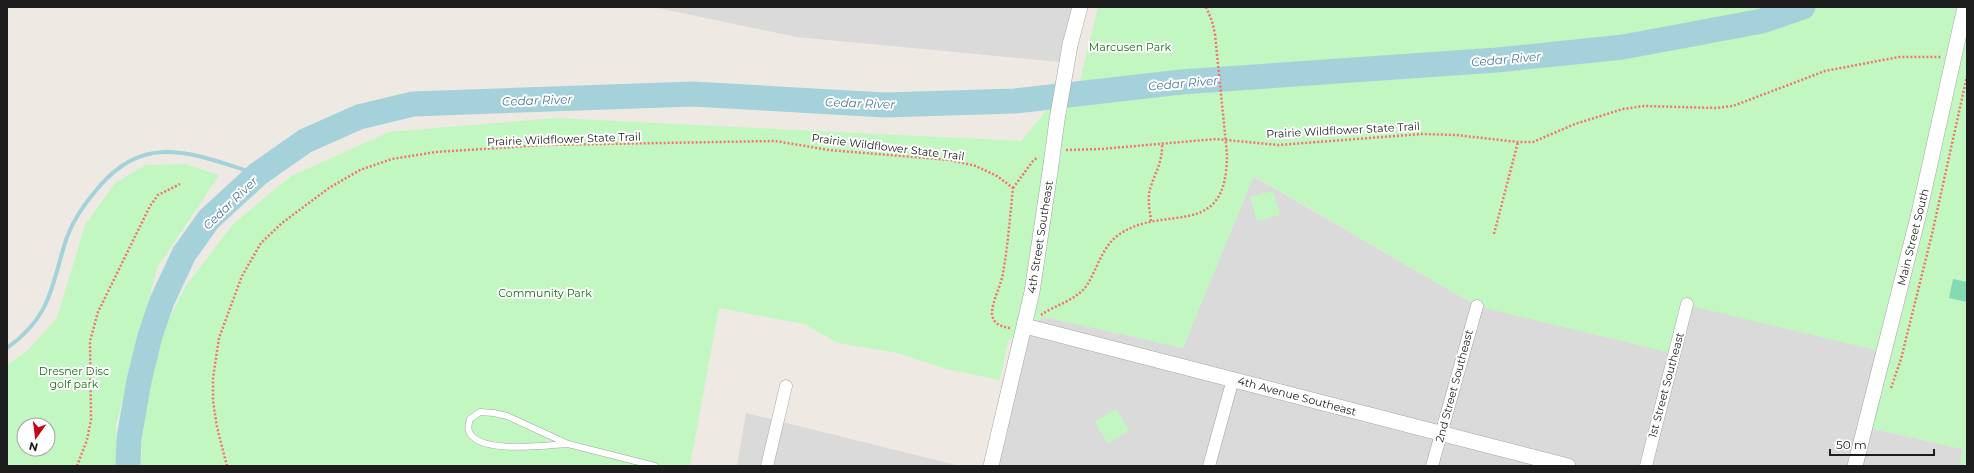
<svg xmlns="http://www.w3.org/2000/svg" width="1974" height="473" font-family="Montserrat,sans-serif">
<rect width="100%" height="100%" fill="#eeeae3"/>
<g fill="#dbdada">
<polygon points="653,7 1074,7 1060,62 796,37"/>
<polygon points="1253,176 1477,306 1687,304 1885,349 1865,427 1963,449 1959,466 983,466 1013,339 1042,314 1183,348"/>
<polygon points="746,413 960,466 737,466"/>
</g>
<g fill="#c2f7c2" fill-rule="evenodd">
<polygon points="1098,7 1967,7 1967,466 1959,466 1963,449 1865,427 1884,352 1687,305 1675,354 1477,306 1254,176 1183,348 1044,317 1008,341 1000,380 946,369 897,353 838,343 804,324 719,308 690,466 141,466 143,416 161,336 185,287 233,224 291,176 389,132 556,118 1021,141 1056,99 1075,100"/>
<path d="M185,164L219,175L157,268L116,425V466H7V365L28,350L57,318L85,225L115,183L146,165ZM24,425H48V449H24Z"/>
<polygon points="1273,191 1280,215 1257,221 1250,197"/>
<polygon points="1116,409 1129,430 1108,444 1095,422"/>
</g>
<polygon fill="#84dab3" points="1953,279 1967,282 1967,302 1949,298"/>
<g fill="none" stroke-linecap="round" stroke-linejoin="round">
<path stroke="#a5d2da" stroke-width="4" d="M7,348C53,315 51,285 67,237C74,218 85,203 98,188C147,129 197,156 258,174"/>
<polyline stroke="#a5d2da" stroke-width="25" points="128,466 129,438 139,381 150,336 162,301 184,254 209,219 258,174 305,141 359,117 413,104 693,94 885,105 1015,101 1181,82 1497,60 1623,47 1762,21 1803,7"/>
<g stroke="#a4a4a4" stroke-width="7">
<path id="service" d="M568,444C548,445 477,455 469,431C468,428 469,422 470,419L480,412L494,413L507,416L568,444L655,466"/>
</g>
<g stroke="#a4a4a4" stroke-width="13">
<g id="minor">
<polyline points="767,466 786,386"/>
<polyline points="1209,466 1233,379"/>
<polyline points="1432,466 1477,306"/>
<polyline points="1646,466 1687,304"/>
</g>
</g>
<g stroke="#a4a4a4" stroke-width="16">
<g id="tertiary">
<polyline points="1070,45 1080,7"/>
<polyline points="1025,326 1568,466"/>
<polyline points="991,466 1032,292 1050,172"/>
<polyline points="1855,466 1919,213 1965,7"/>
</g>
</g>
<g stroke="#f4746f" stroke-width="2.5" stroke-dasharray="2 2" stroke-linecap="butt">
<polyline points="1206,7 1212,21 1215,34"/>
<polyline points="1066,150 1101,149 1216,139 1278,145 1422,134 1456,135 1518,142 1533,142 1575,124 1623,109 1644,106 1717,108 1733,106 1825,71 1899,57 1941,57"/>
<polyline points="1013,188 1033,161 1038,157"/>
<path d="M1151,221C1150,211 1147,200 1150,189C1155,173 1163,161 1162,143"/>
<polyline points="1494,234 1518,142"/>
<path d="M1041,315C1055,305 1077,300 1087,285C1097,269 1102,248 1117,236C1164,201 1227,244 1227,154"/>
<path d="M1010,328C1002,327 993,324 992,314C992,301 1001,286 1003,273C1008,245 1010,216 1013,188"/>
<polyline points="1891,388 1901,359 1932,234 1967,76"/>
<polyline points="77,466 87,440 91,420 90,341 98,312 150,206 158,195 180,184"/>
<polyline points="227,466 217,427 213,401 213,378 219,338 242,276 261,243 282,223 329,188 360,170 392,159 436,152 545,145 775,141 829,150 950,160 976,166 997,176 1013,188"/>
</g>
<use href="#service" stroke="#fff" stroke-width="6"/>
<use href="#minor" stroke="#fff" stroke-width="12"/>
<use href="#tertiary" stroke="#fff" stroke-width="15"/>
<g stroke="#a4a4a4" stroke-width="16" stroke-linecap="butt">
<polyline id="tertiary-bridge" points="1050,172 1057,120 1070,45"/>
</g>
<polyline stroke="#f4746f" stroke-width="2.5" stroke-dasharray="2 2" stroke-linecap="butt" points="1215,34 1227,154"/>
<use href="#tertiary-bridge" stroke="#fff" stroke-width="15"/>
</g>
<g text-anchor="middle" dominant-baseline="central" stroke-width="4" stroke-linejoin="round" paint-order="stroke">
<g font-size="11" fill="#107712" stroke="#fff">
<text x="1130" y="47">Marcusen Park</text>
<text x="545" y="293">Community Park</text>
<text x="74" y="371">Dresner Disc<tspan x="74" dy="13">golf park</tspan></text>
</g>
<g font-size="11" fill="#1d1d1d" stroke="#fff">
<text transform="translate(1343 130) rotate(-3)">Prairie Wildflower State Trail</text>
<text transform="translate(564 139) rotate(-2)">Prairie Wildflower State Trail</text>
<text transform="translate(888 147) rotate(7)">Prairie Wildflower State Trail</text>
<text transform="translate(1040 237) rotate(-81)">4th Street Southeast</text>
<text transform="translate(1913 237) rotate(-76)">Main Street South</text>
<text transform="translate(1666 385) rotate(-75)">1st Street Southeast</text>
<text transform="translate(1454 386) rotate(-75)">2nd Street Southeast</text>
<text transform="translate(1297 396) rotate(15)">4th Avenue Southeast</text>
</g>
<g font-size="12" font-style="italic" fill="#4b7ba1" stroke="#fff">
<text transform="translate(1506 59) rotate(-5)">Cedar River</text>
<text transform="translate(1183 83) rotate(-5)">Cedar River</text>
<text transform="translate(537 100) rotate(-2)">Cedar River</text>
<text transform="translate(860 103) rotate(2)">Cedar River</text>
<text transform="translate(230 203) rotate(-44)">Cedar River</text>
</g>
</g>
<rect width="1974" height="473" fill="none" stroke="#1d1d1d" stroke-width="16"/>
<g transform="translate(36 437) rotate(194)"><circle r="19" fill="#ffffff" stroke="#a5a5a5"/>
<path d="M0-3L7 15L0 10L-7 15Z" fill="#c20814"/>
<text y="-6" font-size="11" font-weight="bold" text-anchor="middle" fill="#1d1d1d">N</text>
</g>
<path d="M1830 449v6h104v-6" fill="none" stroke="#1d1d1d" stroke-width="2"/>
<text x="1836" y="449" font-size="12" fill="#1d1d1d" stroke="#ffffff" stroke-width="3" paint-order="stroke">50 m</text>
</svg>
